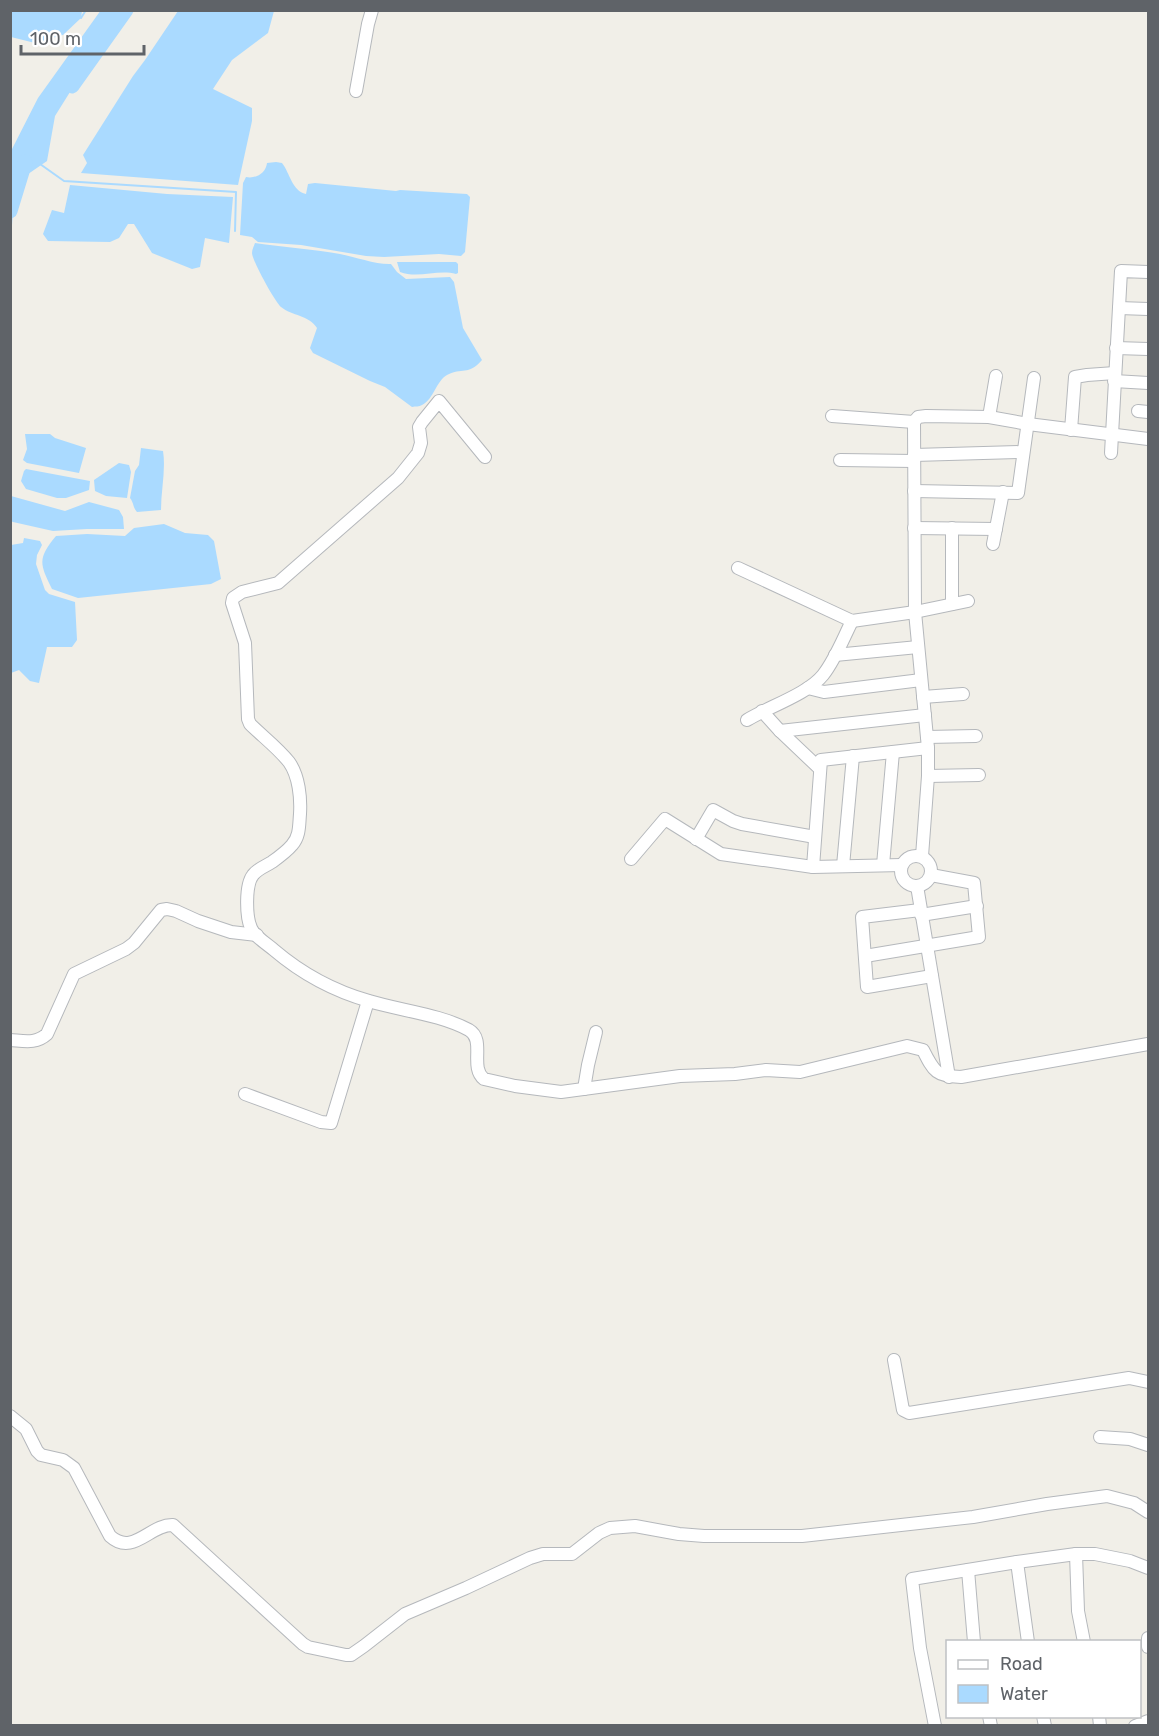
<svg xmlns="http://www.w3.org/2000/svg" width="1159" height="1736" font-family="Rubik,sans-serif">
<rect width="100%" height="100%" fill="#f1efe8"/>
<g fill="#aadaff">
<polygon points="101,10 125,11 105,36 55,116 47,161 15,183 11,239 11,151 38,98"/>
<polygon points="10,11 82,11 81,18 63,35 35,43 11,37"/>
<polygon points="178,11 274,11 268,33 232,60 213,89 252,108 252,121 238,185 81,173 87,163 83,155 133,76 145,60"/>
<path d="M276,162L282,163C290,173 292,191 306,194L308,184L315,183L396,191L400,190L467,194L470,197L465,252L461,256L439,254L384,257L366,256L301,245L258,242L252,237L240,235L243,183L246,177C256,179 266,173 267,163Z"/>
<polygon points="70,185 167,194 233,197 229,243 205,238 200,267 192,269 152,253 134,224 128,224 119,238 110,242 48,241 43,234 52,210 64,213"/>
<path d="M255,243C283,247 312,249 340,254C355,257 378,265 391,264L397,272L406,279L450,277L454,282L463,328L482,360C468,376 462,367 447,375C436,381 434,399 422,405C419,407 416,406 412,407L385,387L370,381L313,353L310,348L317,328C309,315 292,316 281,307C275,302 252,260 252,253C252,249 254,246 255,243Z"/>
<path d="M397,262H456L458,264V273L456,274C438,269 418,279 400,272Z"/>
<polygon points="25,434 50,434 55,438 86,448 79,473 27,463 23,460 27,449"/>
<path d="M141,448L163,451C166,470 161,490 161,510L137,512C133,508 134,503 130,498L135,471L139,465Z"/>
<polygon points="119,463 129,465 131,472 127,498 106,496 95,491 94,480"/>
<polygon points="26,469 90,481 89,490 66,498 57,498 26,489 21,481 24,471"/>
<polygon points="11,496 65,511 89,502 119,510 123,517 124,529 87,529 53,531 13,522 11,521"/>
<path d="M164,524L185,533L208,535L214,541L221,579L211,584L78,598L52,589C40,564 37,559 56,536L87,534L125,536L134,528Z"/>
<polygon points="24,538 40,541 42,545 37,555 36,564 45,590 49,594 75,602 77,640 72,647 47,647 39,683 30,681 19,670 11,673 11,545 23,543"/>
</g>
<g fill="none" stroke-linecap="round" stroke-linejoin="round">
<g stroke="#aadaff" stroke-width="2">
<polyline points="81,18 86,10"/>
<polyline points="40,164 64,181 236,192 235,231"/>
</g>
<g stroke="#aadaff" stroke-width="15">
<polyline points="72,86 126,10"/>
<polyline points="10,211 25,162"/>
</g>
<g stroke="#b5b8bc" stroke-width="14">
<g id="minor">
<polyline points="356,91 368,24 372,10"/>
<polyline points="1119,308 1148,309"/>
<polyline points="1116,348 1148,349"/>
<polyline points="1114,381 1148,383"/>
<polyline points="1138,411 1148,412"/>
<polyline points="832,416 914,422 918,417 926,416 989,417 1028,424 1148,439"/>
<polyline points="989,417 996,376"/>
<polyline points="914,422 915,612 928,748 928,776 922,856"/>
<polyline points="1071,430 1075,377 1087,375 1115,373"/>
<polyline points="1111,453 1121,271 1148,272"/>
<polyline points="914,455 1022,452"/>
<path d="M485,457L439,401L422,422L419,427L421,443L418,453L398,478L278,583L242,592L233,598L232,603L245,643L248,719L250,724C262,736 278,748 289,762C299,776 301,798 300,814C299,825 300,836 292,845C287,851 279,857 272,862C266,866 257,869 253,875C245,885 246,917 251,928C254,936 267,944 274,950C301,973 334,991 369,1001C402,1011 439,1014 469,1030C486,1040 469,1067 484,1079L515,1086L561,1092L680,1076L735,1074L766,1070L800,1072L907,1046L923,1050C934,1072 936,1076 961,1077L1148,1044"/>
<polyline points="840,460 914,461"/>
<polyline points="914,491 1018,493 1034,378"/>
<polyline points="914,528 996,529"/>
<polyline points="993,544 1003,492"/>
<polyline points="738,568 852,621 915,612 968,601"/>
<polyline points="952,604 952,528"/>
<polyline points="835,655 918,647"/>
<polyline points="808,688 824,692 921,680"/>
<polyline points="923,697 963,694"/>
<polyline points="762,711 780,731 820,769"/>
<path d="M747,720C768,707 808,694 823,675C835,660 843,639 852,621"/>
<polyline points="780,731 925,715"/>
<polyline points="927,737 976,736"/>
<polyline points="928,776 979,775"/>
<polyline points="696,839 713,810 733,821 742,824 815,837"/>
<circle cx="916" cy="871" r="15"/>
<polyline points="631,859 665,819 721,854 813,867 902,865"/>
<polyline points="883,865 893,752"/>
<polyline points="843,866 853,756"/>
<polyline points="813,867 821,760 928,748"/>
<polyline points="917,886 949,1077"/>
<polyline points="920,910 862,917 867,987 932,976"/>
<polyline points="921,915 977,906"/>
<polyline points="865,956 979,937 974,883 931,875"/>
<path d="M10,1040C25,1041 36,1044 47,1034L74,974L126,949L134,943L161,910L167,909L176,911L198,921L231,932L257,935"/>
<polyline points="584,1089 588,1065 596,1032"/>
<polyline points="245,1094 321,1122 331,1123 368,1001"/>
<polyline points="894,1360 903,1410 909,1413 1129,1378 1148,1382"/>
<path d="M10,1416L26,1429L37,1451L41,1455L63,1460L74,1468L110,1536C133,1557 150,1524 173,1525L303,1644L308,1647L346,1655H351L364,1646L405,1614L466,1588L530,1558L543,1554H572L599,1533L610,1528L635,1526L679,1534L704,1536H802L973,1517L1047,1504L1107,1496L1134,1503L1148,1512"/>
<polyline points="1100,1437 1130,1439 1148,1445"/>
<polyline points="1076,1554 1078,1611 1084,1642"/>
<polyline points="1017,1562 1028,1642"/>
<polyline points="968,1570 974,1642"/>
<polyline points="1148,1638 1148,1647"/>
<polyline points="989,1716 991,1726"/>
<polyline points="1043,1716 1045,1726"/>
<polyline points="1099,1716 1100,1726"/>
<polyline points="935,1726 920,1648 912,1579 1017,1562 1076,1554 1095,1554 1130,1561 1148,1568"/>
<polyline points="1135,1726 1148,1721"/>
</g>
</g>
<use href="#minor" stroke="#fff" stroke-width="12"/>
</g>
<rect width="1159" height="1736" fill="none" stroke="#5f6368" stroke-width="24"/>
<rect x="946" y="1640" width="195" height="78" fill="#ffffff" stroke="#bfc1c3" stroke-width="1.5"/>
<rect x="958" y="1660" width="30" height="9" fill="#ffffff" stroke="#bfc1c3" stroke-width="1.5"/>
<text x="1000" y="1670" font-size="18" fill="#5f6368">Road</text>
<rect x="958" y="1685" width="30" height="18" fill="#aadaff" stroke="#bfc1c3" stroke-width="1.5"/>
<text x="1000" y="1700" font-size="18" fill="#5f6368">Water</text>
<path d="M21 45v9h123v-9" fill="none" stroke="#5f6368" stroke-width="3"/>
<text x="30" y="45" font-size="18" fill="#5f6368" stroke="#ffffff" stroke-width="4.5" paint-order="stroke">100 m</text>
</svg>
